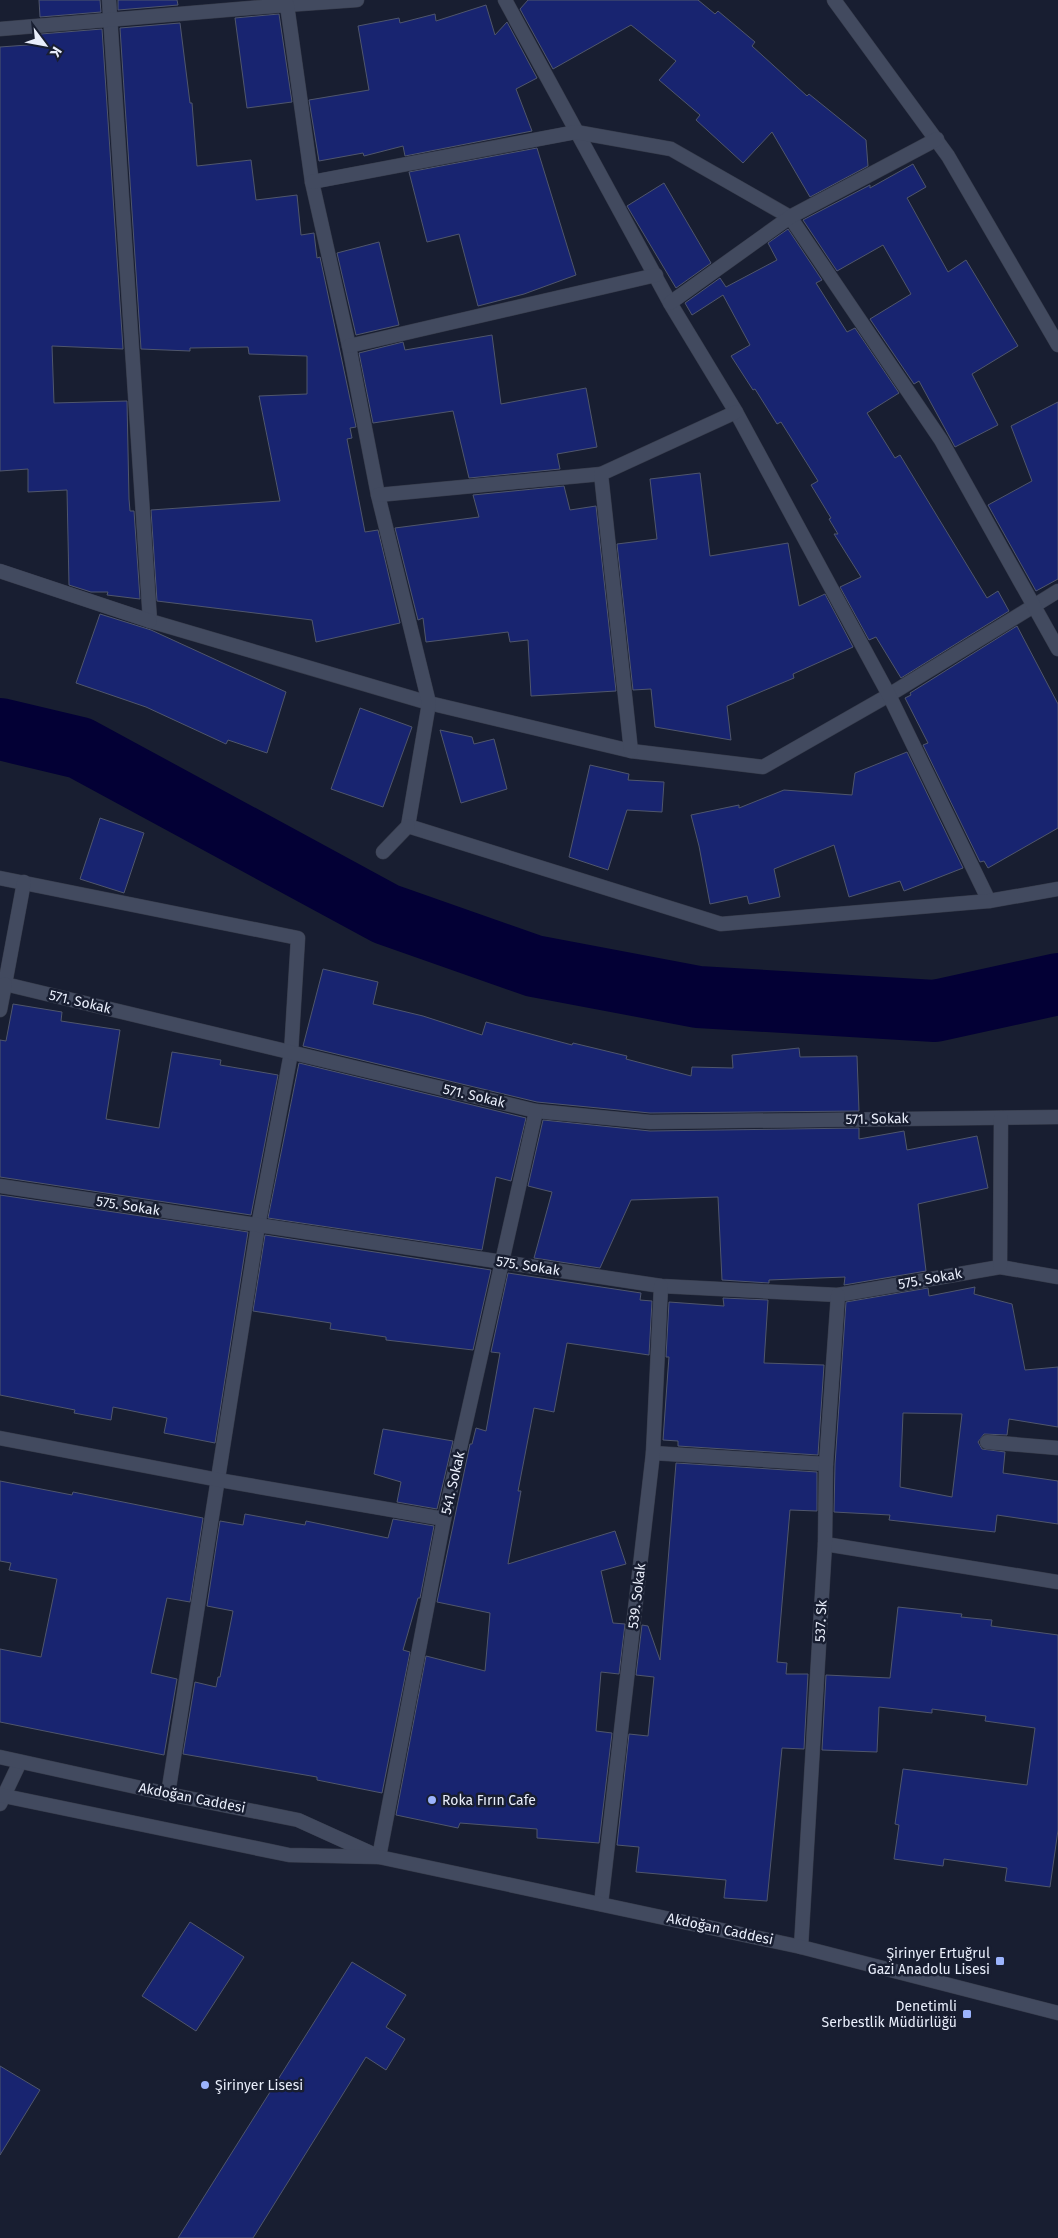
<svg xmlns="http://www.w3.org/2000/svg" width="1058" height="2238" font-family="'Fira Sans',sans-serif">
<rect width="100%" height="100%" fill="#181e31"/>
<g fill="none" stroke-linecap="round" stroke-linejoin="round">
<polyline stroke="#030035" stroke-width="62" points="0,729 80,748 386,914 534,966 698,997 935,1011 1058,984"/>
</g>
<g fill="#182470" stroke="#4f566c" fill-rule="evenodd">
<polygon points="39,0 100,0 101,12 40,17"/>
<polygon points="118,0 177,0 178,5 118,10"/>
<polygon points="528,0 698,0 715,14 718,11 755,42 752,46 807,96 809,94 866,140 868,166 810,197 772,132 743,163 696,120 700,115 659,80 676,61 631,25 553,69 520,9"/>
<polygon points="486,5 495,35 507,22 537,78 516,89 532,131 405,156 403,146 364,156 363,153 319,161 309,100 369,90 358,26 399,18 400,23 435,14 436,21"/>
<polygon points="279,14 292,102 247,108 235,18"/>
<polygon points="180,23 190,103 192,103 197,166 251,160 256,200 297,195 301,235 314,233 317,258 320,257 356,427 350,428 352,438 347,439 365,532 378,530 400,623 316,642 312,620 157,601 151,510 280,501 259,396 307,394 307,356 249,354 248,347 190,348 190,351 141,349 120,28"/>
<polygon points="102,29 123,349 52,346 54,403 127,401 129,499 130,511 134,511 140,599 107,595 108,592 91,592 69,585 67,490 28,492 28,469 0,471 0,47 41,44 41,34"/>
<polygon points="537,148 576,275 524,294 478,306 459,234 427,242 409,172"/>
<polygon points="913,164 926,187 907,198 948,272 966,260 1018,346 972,374 998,425 955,447 919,381 914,384 870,319 911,294 883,245 837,271 803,220 870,185 870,188"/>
<polygon points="664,183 711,263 676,288 627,206"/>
<polygon points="788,229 822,280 816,283 847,332 855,328 899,393 867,413 895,458 900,455 987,598 998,591 1009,611 901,678 876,637 869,640 840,587 861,577 834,534 838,534 829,519 831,518 811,485 818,481 781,422 777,424 755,389 753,390 731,356 750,345 723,295 692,315 685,303 720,278 726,287 777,260 768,243"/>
<polygon points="379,242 399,325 356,335 337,253"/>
<polygon points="492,335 501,404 586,388 597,447 557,454 560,469 469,478 453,411 373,423 359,353 403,342 405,350"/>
<polygon points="1058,402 1058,579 1036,591 988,505 1032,481 1011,426"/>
<polygon points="700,473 710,556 788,543 799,606 825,594 853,647 793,674 794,678 727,706 731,740 655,727 651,689 633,690 617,544 657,539 650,479"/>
<polygon points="564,486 570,510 596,506 616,691 531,696 528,640 510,642 508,632 426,642 423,618 418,620 395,528 479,517 473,495"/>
<polygon points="100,614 151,630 286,692 267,753 228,740 226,744 146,707 76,683"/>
<polygon points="1017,626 1058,704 1058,828 988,868 984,861 980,862 923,745 928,743 905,698 911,695 910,693"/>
<polygon points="360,708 412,727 383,807 331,789"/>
<polygon points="440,730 472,737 474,744 494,739 507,789 461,803"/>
<polygon points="907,752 963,868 904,891 900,881 849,897 834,845 774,869 780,897 749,904 747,896 710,904 699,846 691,815 739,805 739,808 784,790 852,795 855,773"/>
<polygon points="590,765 629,774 628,780 664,782 662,812 627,810 608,870 569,857"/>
<polygon points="100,818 144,833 124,893 80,879"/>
<polygon points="323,969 378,982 373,1004 423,1016 482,1035 486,1022 572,1045 573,1043 627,1056 626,1059 691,1076 692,1067 733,1068 732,1055 799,1048 800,1057 857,1056 859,1111 650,1113 537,1102 303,1046"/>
<polygon points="13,1004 62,1012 61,1021 120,1030 106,1119 159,1128 172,1052 221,1060 220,1065 278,1075 251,1215 0,1177 0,1040 6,1041"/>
<polygon points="299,1063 526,1118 511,1181 496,1177 482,1250 268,1218"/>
<polygon points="543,1120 650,1131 859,1128 859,1139 904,1131 907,1150 977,1136 988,1188 918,1204 926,1271 844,1285 845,1277 769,1280 769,1283 722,1280 718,1197 631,1200 600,1268 534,1258 552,1192 528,1186"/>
<polygon points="0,1195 248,1232 215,1443 164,1433 167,1418 113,1407 111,1420 74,1413 75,1410 0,1395"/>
<polygon points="265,1235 491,1270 473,1350 386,1340 386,1337 330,1329 331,1323 253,1311"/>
<polygon points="508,1273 641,1293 640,1300 652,1301 649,1355 567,1343 554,1412 534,1408 518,1491 521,1491 508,1564 615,1531 626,1564 601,1571 613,1623 625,1624 619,1674 601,1672 596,1731 612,1733 599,1843 537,1838 537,1829 460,1823 458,1828 396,1815 426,1656 485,1671 490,1613 437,1602 470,1444 472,1444 476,1428 486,1431 500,1353 491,1352"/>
<path d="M975,1287L974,1294L1012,1304L1025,1370L1058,1367V1427L1009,1419L1007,1435L984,1434L978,1442L982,1449L1005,1452L1003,1473L1058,1481V1524L997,1515L995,1532L889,1520L890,1515L834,1512L835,1464L846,1302L928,1288L929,1296ZM903,1413L962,1414L952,1497L900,1487Z"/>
<polygon points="723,1298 768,1300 764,1363 824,1365 818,1455 678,1446 678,1441 663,1440 668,1370 669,1357 666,1357 669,1302 724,1306"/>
<polygon points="383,1429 453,1441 437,1509 397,1502 401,1482 374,1474"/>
<polygon points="676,1463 817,1472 817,1511 790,1510 777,1662 787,1663 786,1674 808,1674 804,1749 782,1748 767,1901 724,1898 726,1880 636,1872 639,1847 617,1845 629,1734 648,1736 654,1677 636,1675 642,1625 648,1626 660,1660"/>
<polygon points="0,1481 72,1495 73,1492 203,1518 190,1602 167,1598 151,1673 177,1679 164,1755 0,1722 0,1649 41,1657 57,1579 9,1570 11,1563 0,1561"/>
<polygon points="245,1514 305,1525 306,1521 388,1538 393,1519 434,1526 420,1598 418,1598 403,1650 410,1652 382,1793 317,1780 317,1777 183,1754 195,1682 216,1687 218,1677 220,1677 233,1611 207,1606 220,1521 243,1525"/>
<polygon points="898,1607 962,1614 961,1617 992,1620 991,1626 1058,1635 1058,1830 1050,1887 1005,1881 1007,1868 944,1859 943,1866 894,1859 899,1825 895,1824 903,1769 1027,1785 1035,1728 985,1721 986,1716 932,1709 932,1713 879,1707 877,1752 822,1750 826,1675 890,1678"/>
<polygon points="190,1922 244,1957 196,2031 142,1996"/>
<polygon points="352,1962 406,1995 386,2027 405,2039 386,2070 366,2057 253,2238 178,2238"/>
<polygon points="0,2066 40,2090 0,2155"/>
</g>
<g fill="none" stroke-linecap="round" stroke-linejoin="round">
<g stroke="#363b4a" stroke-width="15">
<g id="minor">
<polyline points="109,0 150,621 429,703 631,751 763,767 889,695 1058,591"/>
<polyline points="505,0 670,303 736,412 889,695 989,901"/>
<polyline points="834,0 948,156 1058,345"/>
<polyline points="287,5 357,0"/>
<polyline points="0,29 287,5 312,182 349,346 378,495 429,703 408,826 721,924 989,901 1058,889"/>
<polyline points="312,182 576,132 671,149 790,217 941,440 1058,649"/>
<polyline points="670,303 790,217 937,139"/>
<polyline points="349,346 656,275"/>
<polyline points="378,495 601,474"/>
<polyline points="0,571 150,621"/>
<polyline points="631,751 601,474 736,412"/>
<polyline points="383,852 408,826"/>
<polyline points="0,878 298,938 291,1053 258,1226 168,1794"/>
<polyline points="24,882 5,984 536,1111 650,1122 1058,1117"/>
<polyline points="0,1010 5,984"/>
<polyline points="0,1186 661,1286 838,1295 1000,1267 1058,1277"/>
<polyline points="1000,1267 1001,1118"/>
<polyline points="0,1438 219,1480 444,1519"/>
<polyline points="987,1442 1058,1448"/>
<polyline points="653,1453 826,1464"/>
<polyline points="825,1544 1058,1582"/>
<polyline points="0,1804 20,1762"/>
<polyline points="379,1857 444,1519 536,1111"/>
<polyline points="601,1904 653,1453 661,1286"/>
<polyline points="801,1947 825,1544 826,1464 838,1295"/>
</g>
</g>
<g stroke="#363b4a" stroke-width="15">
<g id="secondary">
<polyline points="0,1757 168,1794 298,1820 373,1854"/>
<polyline points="0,1795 289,1855 379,1857 801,1947 1058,2013"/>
</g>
</g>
<use href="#minor" stroke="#424a5f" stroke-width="14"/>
<use href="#secondary" stroke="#424a5f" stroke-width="14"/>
</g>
<g fill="#9cb4fd" stroke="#181e31" stroke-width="2">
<circle cx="432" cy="1800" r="5"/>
<rect x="995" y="1956" width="10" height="10" rx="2.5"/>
<rect x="962" y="2009" width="10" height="10" rx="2.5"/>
<circle cx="205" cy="2085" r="5"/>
</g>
<g text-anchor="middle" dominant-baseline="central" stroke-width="5" stroke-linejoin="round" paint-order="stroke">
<g font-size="14" fill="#e9eefb" stroke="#181e31">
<text transform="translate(80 1002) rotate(13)">571. Sokak</text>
<text transform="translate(474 1096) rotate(13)">571. Sokak</text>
<text transform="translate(877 1119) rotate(-1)">571. Sokak</text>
<text transform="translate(128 1206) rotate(9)">575. Sokak</text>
<text transform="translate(528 1266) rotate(9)">575. Sokak</text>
<text transform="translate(930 1279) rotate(-10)">575. Sokak</text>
<text transform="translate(453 1483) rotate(-77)">541. Sokak</text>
<text transform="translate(637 1596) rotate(-83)">539. Sokak</text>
<text transform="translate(821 1621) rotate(-87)">537. Sk</text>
<text transform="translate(192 1798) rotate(11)">Akdoğan Caddesi</text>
<text transform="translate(720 1929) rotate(12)">Akdoğan Caddesi</text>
</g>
<g font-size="14" fill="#e9eefb" stroke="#181e31" text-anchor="start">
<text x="442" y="1800">Roka Fırın Cafe</text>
<text x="990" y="1953" text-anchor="end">Şirinyer Ertuğrul<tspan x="990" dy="16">Gazi Anadolu Lisesi</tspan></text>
<text x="957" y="2006" text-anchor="end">Denetimli<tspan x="957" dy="16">Serbestlik Müdürlüğü</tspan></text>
<text x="215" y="2085">Şirinyer Lisesi</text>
</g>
</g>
<g transform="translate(45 45) rotate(122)" stroke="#181e31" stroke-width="4" paint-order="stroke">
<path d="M0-4L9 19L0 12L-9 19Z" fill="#e9eefb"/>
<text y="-8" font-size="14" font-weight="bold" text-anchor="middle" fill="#e9eefb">K</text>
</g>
</svg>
